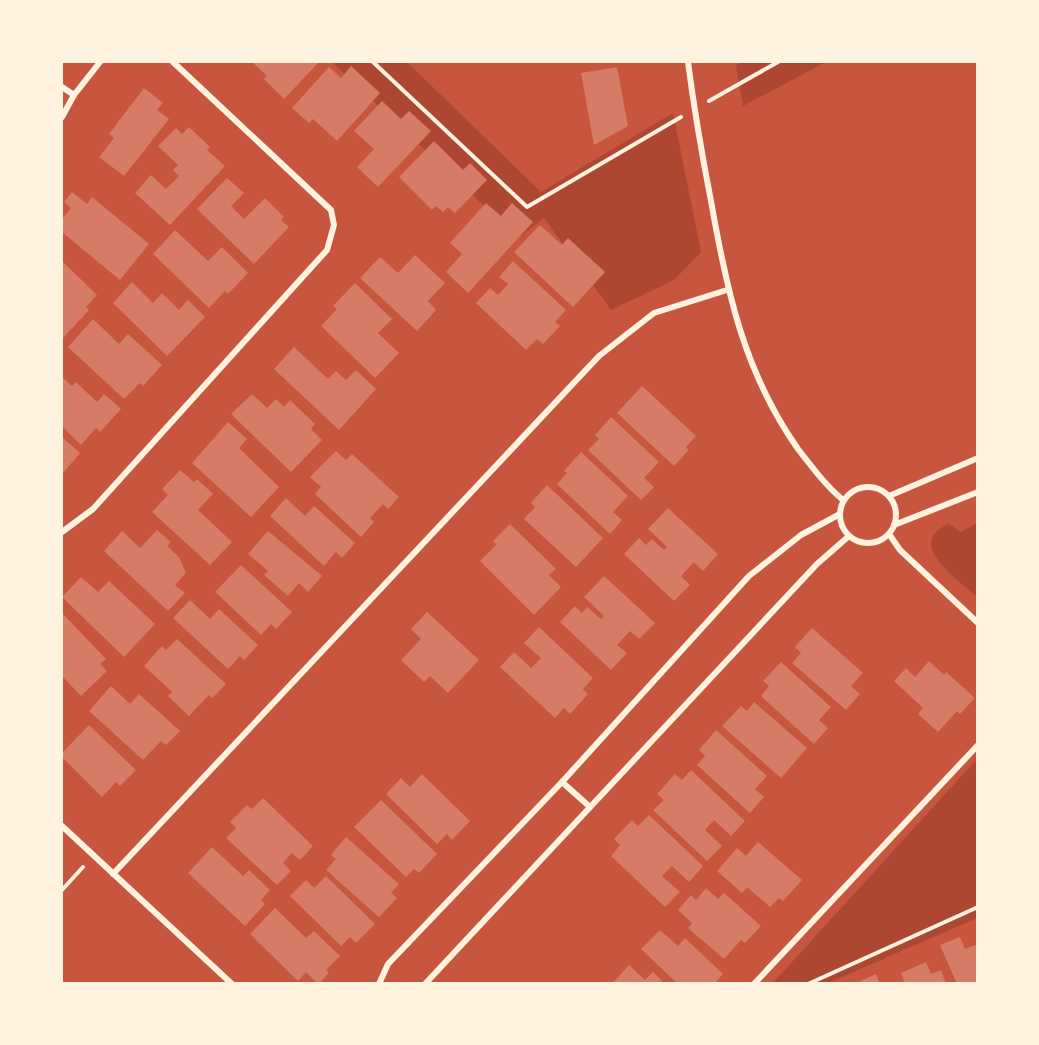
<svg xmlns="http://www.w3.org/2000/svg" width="1039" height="1045" font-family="Inter,sans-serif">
<rect width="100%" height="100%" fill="#c8553d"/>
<g fill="#ae4732">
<polygon points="332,62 407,62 541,192 673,113 701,252 674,280 611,310 544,218 518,238"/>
<polygon points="743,62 826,62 743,106 736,65"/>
<path d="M977,523V597C958,579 903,543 949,524L961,532Z"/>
<polygon points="977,759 977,918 828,983 772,984"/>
</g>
<g fill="#d67c66">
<polygon points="252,62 319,62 284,99 264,79 267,76"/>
<polygon points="351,66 380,93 337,141 313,119 309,123 292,108 329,67 341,78"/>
<polygon points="617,67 628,126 594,145 581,73"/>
<polygon points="144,88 163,103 157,110 169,119 124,176 99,157 114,138 109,134"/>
<polygon points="382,101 401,119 409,111 431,131 378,187 357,167 374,149 354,131"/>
<polygon points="189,127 210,147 207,150 225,166 170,225 135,193 151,175 166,189 179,176 173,170 178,165 158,146 176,128 182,134"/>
<polygon points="434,141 463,170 470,163 487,180 455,213 448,207 443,212 436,206 432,210 399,177"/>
<polygon points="227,178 244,193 231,206 244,219 265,198 284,217 281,220 289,227 254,264 197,209"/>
<polygon points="72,192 87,204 92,197 149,244 120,280 62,232 62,219 71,208 64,202"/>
<polygon points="486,203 501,216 512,203 533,222 468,293 446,272 462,254 450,243"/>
<polygon points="540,225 562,245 568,238 605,272 573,307 514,252"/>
<polygon points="175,230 208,261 222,247 248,273 228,294 225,291 209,308 153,254"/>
<polygon points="415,255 445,283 428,301 436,310 417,331 360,278 380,257 398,273"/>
<polygon points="62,261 97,295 86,307 89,310 62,339"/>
<polygon points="513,261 566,310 555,322 560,326 543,344 537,339 526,350 476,303 490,288 498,295 508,284 499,277"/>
<polygon points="132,282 153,303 162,293 179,310 188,300 205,317 167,356 113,303"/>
<polygon points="355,283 392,319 378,333 399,353 375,378 321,326 337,309 333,306"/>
<polygon points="93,319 119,344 128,334 162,365 143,386 140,383 124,399 68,347"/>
<polygon points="294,347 328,379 336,371 346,380 356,370 376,389 339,430 274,369"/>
<polygon points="62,377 72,386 76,382 97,402 104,394 121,409 100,432 96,428 81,445 62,426"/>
<polygon points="642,386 696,436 686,447 689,450 674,466 617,413"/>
<polygon points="252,394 267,408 276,399 284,407 290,400 315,424 311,429 322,440 291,472 231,414"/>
<polygon points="611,417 659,462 644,478 654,487 641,500 588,450 599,439 595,435"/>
<polygon points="228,422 247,439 239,448 279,487 251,517 192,463"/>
<polygon points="62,437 80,453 62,474"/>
<polygon points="336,451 346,460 352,454 399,497 388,509 383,504 370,518 374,522 361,537 315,494 321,487 310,477"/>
<polygon points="581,452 628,496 613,512 622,520 610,534 557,484 567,473 564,471"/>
<polygon points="180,470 194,482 197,479 213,494 198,510 232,542 210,565 152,512 168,495 162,489"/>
<polygon points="547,485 603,538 576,567 524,519 535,507 531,503"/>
<polygon points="286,498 305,516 314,506 355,543 342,558 336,552 324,566 270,516"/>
<polygon points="668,508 718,554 703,571 694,562 681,576 690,585 674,601 624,554 639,538 646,545 652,539 664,550 667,547 648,529"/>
<polygon points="510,524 556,569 549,575 561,587 534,615 480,561 496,545 493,541"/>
<polygon points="157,530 171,542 167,546 179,557 186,573 175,585 185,593 168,611 104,551 122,531 140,548"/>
<polygon points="268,531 322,576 308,592 299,583 288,596 264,575 268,571 248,554"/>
<polygon points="241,565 292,612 276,629 271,624 261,635 215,592"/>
<polygon points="604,576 655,623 639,639 630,631 617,645 627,653 611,670 560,622 575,606 582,613 587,607 601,619 604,616 584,597"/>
<polygon points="81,577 98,592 109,581 155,624 124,657 62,597"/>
<polygon points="190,600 210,619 219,609 258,645 244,660 240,656 228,669 173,618"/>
<polygon points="427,612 479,660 448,693 430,676 424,682 401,660 421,639 411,629"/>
<polygon points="62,613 106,659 100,664 107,671 81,696 62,676"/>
<polygon points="539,627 593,678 583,689 588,694 570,714 564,708 555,718 500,667 514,652 531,668 541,658 524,643"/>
<polygon points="812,628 863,673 851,686 860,694 846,710 792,663 801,653 795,647"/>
<polygon points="177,639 226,684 212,698 209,695 189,716 168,696 172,692 144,666 162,646 166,650"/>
<polygon points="929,661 944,675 946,672 975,698 960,714 957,711 938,732 918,714 923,708 894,681 906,668 915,677"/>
<polygon points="781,662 831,707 819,720 828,728 814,744 761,696 769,686 763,681"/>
<polygon points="111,686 130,704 139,694 180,731 166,745 161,741 143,760 89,711"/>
<polygon points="754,702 807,748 781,778 722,726 741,706 747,711"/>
<polygon points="89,725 136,770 120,786 116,782 102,797 62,757 62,753"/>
<polygon points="716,730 767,776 755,789 764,797 750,813 697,765 705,756 699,750"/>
<polygon points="691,770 745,821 731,836 714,820 705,830 722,846 707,861 653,810 664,800 657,794 675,774 682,780"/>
<polygon points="422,774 470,821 452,840 447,834 437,844 386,794 401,778 410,787"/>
<polygon points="263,798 313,846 300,860 292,853 283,863 291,871 277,885 226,838 236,828 230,822 247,805 252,809"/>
<polygon points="381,800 437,854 419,873 414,869 406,877 354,827"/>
<polygon points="649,815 703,866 689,882 672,866 662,876 680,892 665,907 611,856 620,845 614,839 632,820 638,826"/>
<polygon points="346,837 399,884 391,893 397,898 379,917 326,870 336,859 331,855"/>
<polygon points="758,842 802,880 783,901 779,898 770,907 747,887 742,893 717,871 737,848 746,856"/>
<polygon points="212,847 243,876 249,870 270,890 261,900 265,904 245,926 188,873"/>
<polygon points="326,876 375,924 356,943 350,937 341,946 290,896 306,880 314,888"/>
<polygon points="706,888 718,899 724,893 761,926 745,943 741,940 724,959 688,928 692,923 678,910 691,895 696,900"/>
<polygon points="275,908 306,938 314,931 340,956 326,970 329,973 318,984 306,972 298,981 250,934"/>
<polygon points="660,930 678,946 685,938 723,974 714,984 678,984 641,949"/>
<polygon points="960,937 965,949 978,944 978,984 957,984 940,945"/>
<polygon points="926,962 931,974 941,970 946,984 905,984 901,973"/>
<polygon points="629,965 645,980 653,972 665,984 612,984"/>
<polygon points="876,974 880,984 854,984"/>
</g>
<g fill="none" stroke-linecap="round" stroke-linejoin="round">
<g stroke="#fff3e0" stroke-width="4">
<polyline points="373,62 527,207 681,117"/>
<polyline points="709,101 778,62"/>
<polyline points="62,890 83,867"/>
<polyline points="808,984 978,907"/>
</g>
<g stroke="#fff3e0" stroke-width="6">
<path d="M688,62C694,108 702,155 711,201C727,292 744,372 798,449C812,467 826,486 843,500"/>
<polyline points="62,87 74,95"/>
<polyline points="62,117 74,95 100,62"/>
<circle cx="868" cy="515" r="28"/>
<polyline points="889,496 978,458"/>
<polyline points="894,525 978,492"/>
<polyline points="62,532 93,509 327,250 334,225 331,210 173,62"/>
<polyline points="889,534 900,550 978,623"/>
<polyline points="562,782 590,807"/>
<polyline points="62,826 232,984"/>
<polyline points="113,874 599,356 654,313 727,290"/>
<polyline points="379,984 388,964 562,782 749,576 801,535 840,514"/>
<polyline points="425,984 817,564 849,536"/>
<polyline points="754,984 978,745"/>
</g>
</g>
<rect width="1039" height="1045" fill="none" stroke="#fff3e0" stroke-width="126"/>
</svg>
